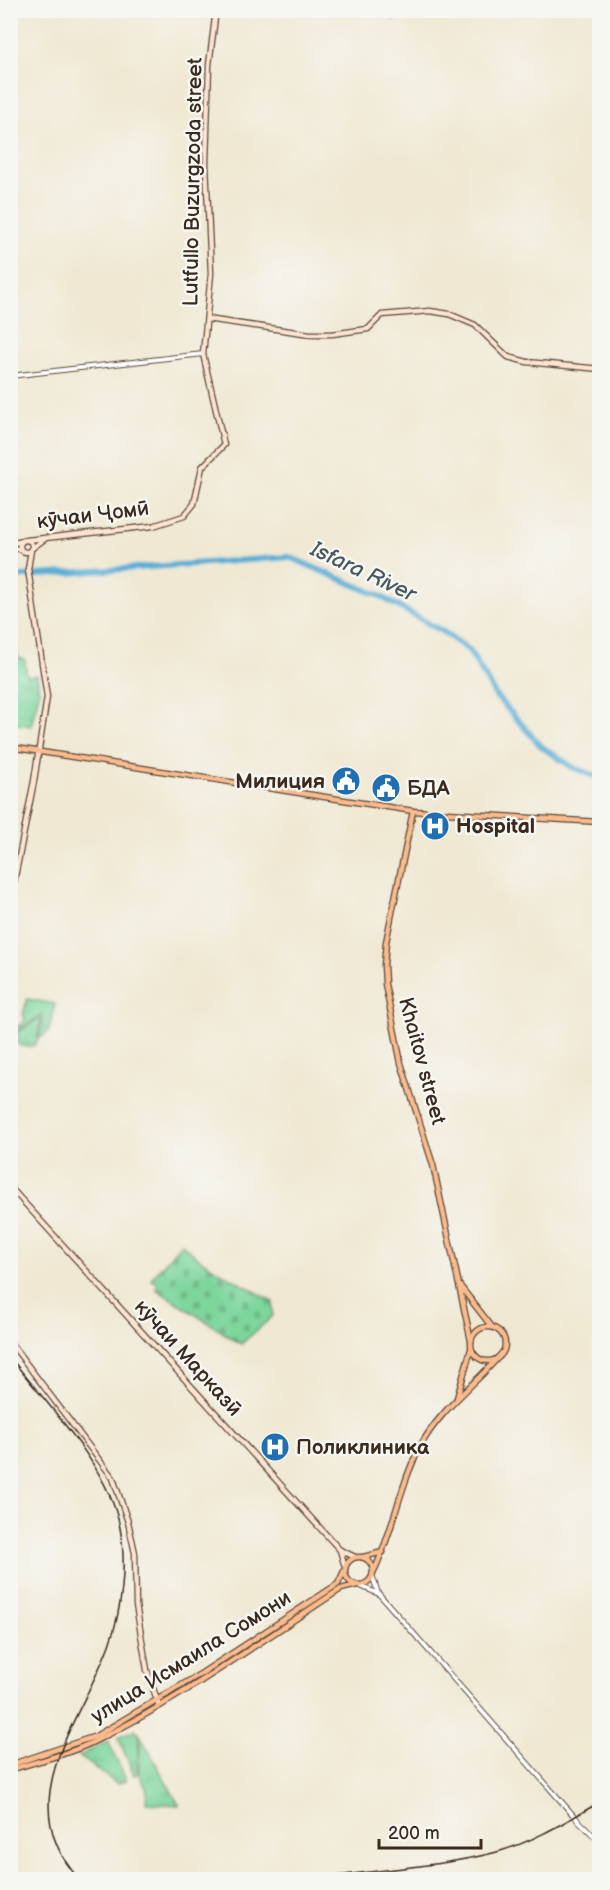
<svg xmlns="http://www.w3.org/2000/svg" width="610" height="1890" font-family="'Balsamiq Sans',sans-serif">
<defs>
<pattern id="grass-tufts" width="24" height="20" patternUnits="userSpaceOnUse" patternTransform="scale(1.5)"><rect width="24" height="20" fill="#7dd69c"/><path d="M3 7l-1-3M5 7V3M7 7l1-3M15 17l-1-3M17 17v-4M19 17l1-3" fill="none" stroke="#6db886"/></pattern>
<pattern id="cemetery-stones" width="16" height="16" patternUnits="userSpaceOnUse" patternTransform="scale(1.5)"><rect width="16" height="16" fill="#7dd69c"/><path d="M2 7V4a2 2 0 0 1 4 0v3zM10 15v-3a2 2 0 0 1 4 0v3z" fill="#6db886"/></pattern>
</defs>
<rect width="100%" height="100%" fill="#f6f6f2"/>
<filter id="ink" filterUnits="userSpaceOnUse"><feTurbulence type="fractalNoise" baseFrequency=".0167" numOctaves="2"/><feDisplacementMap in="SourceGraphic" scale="12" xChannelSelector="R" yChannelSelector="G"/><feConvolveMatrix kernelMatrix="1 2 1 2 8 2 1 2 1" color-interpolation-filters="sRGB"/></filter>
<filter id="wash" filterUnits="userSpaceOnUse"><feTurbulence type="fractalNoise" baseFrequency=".008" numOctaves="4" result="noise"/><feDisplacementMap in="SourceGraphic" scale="24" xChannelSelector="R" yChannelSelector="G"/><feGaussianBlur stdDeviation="1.35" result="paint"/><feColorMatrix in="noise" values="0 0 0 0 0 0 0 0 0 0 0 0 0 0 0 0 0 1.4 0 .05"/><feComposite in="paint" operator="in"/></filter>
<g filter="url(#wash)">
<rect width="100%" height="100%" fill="#f0e8d2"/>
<g fill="url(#grass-tufts)" stroke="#5c805d" stroke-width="1.5">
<polygon points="16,646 18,658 25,660 27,677 37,675 39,693 31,726 11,723 11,647"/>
<polygon points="27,999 55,1004 49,1031 39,1039 43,1014 17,1031 11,1029 11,1024 21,1026 25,1019 23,1014"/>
<polygon points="41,1017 36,1044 29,1047 18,1045 18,1032"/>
<polygon points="135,1729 139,1734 137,1774 134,1775 118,1737"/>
<polygon points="140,1735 179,1805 146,1803 147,1790 139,1774"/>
<polygon points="108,1741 126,1780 117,1784 79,1756"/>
</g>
<path fill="url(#cemetery-stones)" stroke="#5c805d" stroke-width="1.5" d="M181,1243C206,1268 242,1282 273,1302V1316L241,1344L156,1289L158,1284L151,1279Z"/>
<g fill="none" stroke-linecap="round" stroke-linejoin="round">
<polyline stroke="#5aaed6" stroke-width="1.5" points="390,10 394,21"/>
<polyline stroke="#5aaed6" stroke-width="6" points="10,577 289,557 378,595 442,631 469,650 496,696 542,747 572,767 600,778"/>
</g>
</g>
<g filter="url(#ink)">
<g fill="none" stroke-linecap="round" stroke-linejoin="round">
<g stroke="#564639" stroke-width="6">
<g id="tertiary">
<polyline points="10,376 203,354"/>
<polyline points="372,1575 378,1593"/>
<polyline points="358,1585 379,1594 574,1816 600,1842"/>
</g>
</g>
<g stroke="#564639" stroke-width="7">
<g id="secondary">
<polyline points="207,319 310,334 332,334 368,329 382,315 430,311 449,314 475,325 508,357 527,362 600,369"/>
<circle cx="26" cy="546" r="6"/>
<polyline points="27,540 153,526 184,516 194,504 202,467 224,445 203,354 211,274 206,164 209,65 216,10"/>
<polyline points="10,544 23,541"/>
<polyline points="10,548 20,549"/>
<polyline points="31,549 46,538"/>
<polyline points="10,902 34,781 47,697 28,569 31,550"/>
<polyline points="10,1187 340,1550 355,1557"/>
<polyline points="10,1342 113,1478 128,1522 135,1553 136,1605 147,1670 159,1706"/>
<polyline points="340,1550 345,1567"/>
</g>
</g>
<g stroke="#564639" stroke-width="7">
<g id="primary">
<polyline points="10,747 413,811 600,822"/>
<polyline points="413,811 386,942 384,965 385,984 401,1063 433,1165 471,1341"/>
<polyline points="460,1286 492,1327"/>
<circle cx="488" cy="1344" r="17"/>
<polyline points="457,1398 471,1349"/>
<circle cx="359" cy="1571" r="14"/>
<polyline points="363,1557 383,1552"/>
<path d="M373,1573C393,1533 399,1487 420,1447C439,1410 476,1384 502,1353"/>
<polyline points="10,1765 96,1736 202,1673 338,1584 344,1571"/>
<path d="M10,1770C37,1761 67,1755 93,1742C180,1700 260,1641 341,1589L357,1585"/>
</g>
</g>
<use href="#tertiary" stroke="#fff" stroke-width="4"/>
<use href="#secondary" stroke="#fde4d1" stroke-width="4.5"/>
<use href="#primary" stroke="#fbbb8d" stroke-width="4.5"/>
<g stroke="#3b2a1e" stroke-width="1.5">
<path d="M10,1357C48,1406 109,1467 120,1528C127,1565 122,1610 109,1645C80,1723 8,1802 80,1880"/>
<path d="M311,1880C373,1869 436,1868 497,1852C533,1842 567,1821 600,1802"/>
</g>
</g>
</g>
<defs>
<g id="civic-disc" transform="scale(1.5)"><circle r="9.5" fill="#1f6fb2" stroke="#f6f6f2"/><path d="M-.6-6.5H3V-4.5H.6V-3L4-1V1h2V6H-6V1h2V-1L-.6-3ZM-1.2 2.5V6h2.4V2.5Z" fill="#fff"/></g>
<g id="hospital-disc" transform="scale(1.5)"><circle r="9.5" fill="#1f6fb2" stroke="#f6f6f2"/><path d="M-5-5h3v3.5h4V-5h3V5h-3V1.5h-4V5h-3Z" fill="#fff"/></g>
</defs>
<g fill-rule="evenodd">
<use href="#civic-disc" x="346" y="781"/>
<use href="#civic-disc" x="386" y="788"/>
<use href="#hospital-disc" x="435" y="826"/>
<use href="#hospital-disc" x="275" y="1447"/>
</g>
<g text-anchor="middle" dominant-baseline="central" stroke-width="5" stroke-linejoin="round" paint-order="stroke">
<g font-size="21" fill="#3b2a1e" stroke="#f6f6f2">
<text transform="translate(193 182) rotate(-89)">Lutfullo Buzurgzoda street</text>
<text transform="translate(93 515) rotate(-7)">кӯчаи Ҷомӣ</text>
<text transform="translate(422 1061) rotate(75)">Khaitov street</text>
<text transform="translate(188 1358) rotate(48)">кӯчаи Марказӣ</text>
<text transform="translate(191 1657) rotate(-32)">улица Исмаила Сомони</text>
</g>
<g font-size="21" font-weight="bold" fill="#3b2a1e" stroke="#f6f6f2" text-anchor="start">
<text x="325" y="781" text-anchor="end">Милиция</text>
<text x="407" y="788">БДА</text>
<text x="456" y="826">Hospital</text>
<text x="296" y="1447">Поликлиника</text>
</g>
<g font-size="22" font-style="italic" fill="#46585e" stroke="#f6f6f2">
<text transform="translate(363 572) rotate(25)">Isfara River</text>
</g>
</g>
<rect width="610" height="1890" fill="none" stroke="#f6f6f2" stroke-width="36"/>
<path d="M379 1839v9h102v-9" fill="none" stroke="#3b2a1e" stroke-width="3"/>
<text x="388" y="1839" font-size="18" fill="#3b2a1e" stroke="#f6f6f2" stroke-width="4.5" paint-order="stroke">200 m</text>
</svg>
